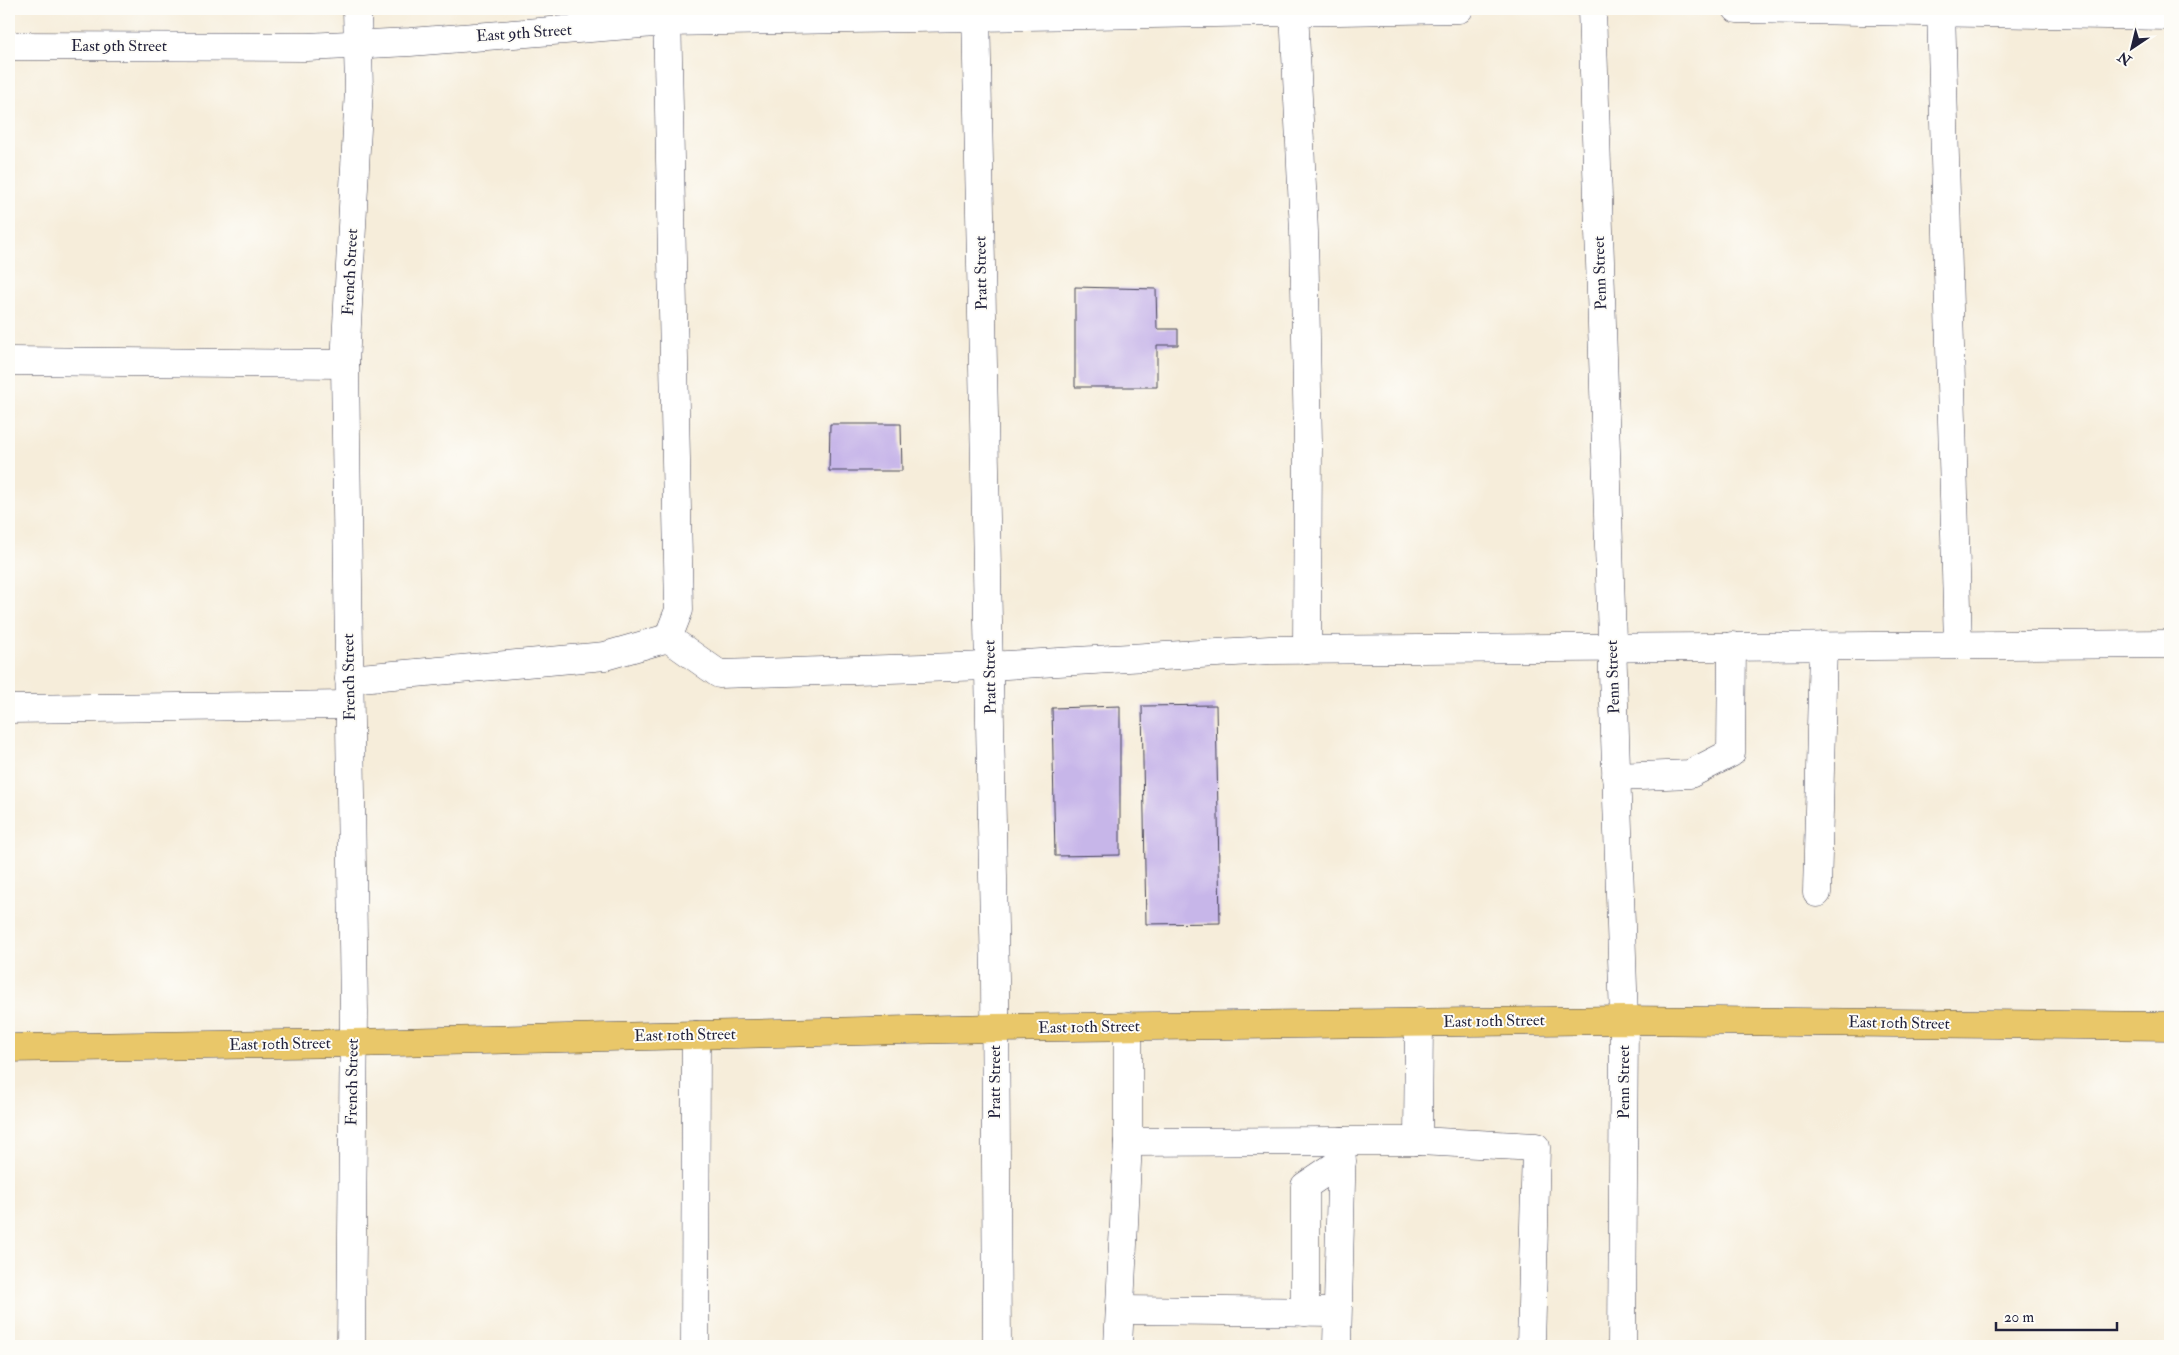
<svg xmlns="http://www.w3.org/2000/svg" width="2179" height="1355" font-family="'IM FELL Double Pica',serif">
<rect width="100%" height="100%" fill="#fdfcf7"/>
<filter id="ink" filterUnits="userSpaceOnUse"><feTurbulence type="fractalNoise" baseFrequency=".02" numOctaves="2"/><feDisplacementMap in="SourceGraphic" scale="10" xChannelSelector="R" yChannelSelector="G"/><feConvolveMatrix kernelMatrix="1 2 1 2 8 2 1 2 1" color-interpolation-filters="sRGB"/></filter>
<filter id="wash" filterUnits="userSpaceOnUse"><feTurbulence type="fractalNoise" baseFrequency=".0096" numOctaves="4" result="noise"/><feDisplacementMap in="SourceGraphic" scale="20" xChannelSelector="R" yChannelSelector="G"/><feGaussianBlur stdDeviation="1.12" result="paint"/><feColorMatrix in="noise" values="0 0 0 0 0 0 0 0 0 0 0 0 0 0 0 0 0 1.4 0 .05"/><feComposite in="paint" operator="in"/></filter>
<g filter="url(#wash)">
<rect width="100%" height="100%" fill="#f6edda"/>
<g id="blocks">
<g fill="#c7b6e9">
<polygon points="1075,287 1156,289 1157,329 1178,329 1178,345 1157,345 1157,387 1075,387"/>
<polygon points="830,424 901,424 902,471 829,471"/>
<polygon points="1216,705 1220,923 1146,924 1142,706"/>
<polygon points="1120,706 1120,855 1055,856 1052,708"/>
</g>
</g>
</g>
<g filter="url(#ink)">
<use href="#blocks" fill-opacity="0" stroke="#424053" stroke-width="1"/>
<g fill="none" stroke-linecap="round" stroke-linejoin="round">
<g stroke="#424053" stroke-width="29">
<g id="minor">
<polyline points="976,9 995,978 997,1346"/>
<polyline points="1294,9 1304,232 1308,443 1307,650"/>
<polyline points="1592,9 1624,1020 1622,1346"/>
<polyline points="1737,9 2170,16"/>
<polyline points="1941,9 1958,645"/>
<polyline points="9,46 307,47 410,42 667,22 1459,9"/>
<polyline points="9,361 345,364"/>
<polyline points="668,638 719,674 989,666 1270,650 2170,644"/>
<polyline points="349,679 605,656 668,638 679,610 667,9"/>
<polyline points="9,709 349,705"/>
<polyline points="1616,777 1690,774 1731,753 1732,646"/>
<polyline points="1817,893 1823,646"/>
<polyline points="1342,1141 1418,1141 1536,1147 1531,1346"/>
<polyline points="1418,1141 1419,1022"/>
<polyline points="1128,1142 1342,1141 1337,1346"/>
<polyline points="1120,1310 1337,1312"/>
<polyline points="1305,1312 1305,1186 1342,1161"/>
<polyline points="351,1346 354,1012 345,364 359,89 357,9"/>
<polyline points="695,1346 696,1035"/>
<polyline points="1118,1346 1128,1142 1128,1026"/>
</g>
</g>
<g stroke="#424053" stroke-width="29">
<polyline id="major" points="9,1048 352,1043 995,1028 1624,1020 2170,1026"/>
</g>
<use href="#minor" stroke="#fff" stroke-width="28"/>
<use href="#major" stroke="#e9c769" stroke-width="28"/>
</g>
</g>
<g text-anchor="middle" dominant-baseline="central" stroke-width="4" stroke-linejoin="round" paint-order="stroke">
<g font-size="16" fill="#22223b" stroke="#fdfcf7">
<text transform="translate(524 33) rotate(-4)">East 9th Street</text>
<text x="119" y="46">East 9th Street</text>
<text transform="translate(350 272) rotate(-87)">French Street</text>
<text transform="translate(981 273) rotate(-91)">Pratt Street</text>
<text transform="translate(1600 273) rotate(-92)">Penn Street</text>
<text transform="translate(349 677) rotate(-91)">French Street</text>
<text transform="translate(990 677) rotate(-91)">Pratt Street</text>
<text transform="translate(1613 677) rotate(-92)">Penn Street</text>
<text transform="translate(1494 1021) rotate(-1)">East 10th Street</text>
<text transform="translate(1899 1023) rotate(1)">East 10th Street</text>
<text transform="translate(1089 1027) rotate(-1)">East 10th Street</text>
<text transform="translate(685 1035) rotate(-1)">East 10th Street</text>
<text transform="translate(280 1044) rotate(-1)">East 10th Street</text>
<text transform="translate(352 1082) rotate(-89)">French Street</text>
<text transform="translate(995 1082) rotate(-90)">Pratt Street</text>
<text transform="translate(1624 1082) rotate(-90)">Penn Street</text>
</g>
</g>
<rect width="2179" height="1355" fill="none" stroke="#fdfcf7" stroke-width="30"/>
<g transform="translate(2132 48) rotate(215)" stroke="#fdfcf7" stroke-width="4" paint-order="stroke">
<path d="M0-4L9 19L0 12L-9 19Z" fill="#22223b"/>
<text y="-8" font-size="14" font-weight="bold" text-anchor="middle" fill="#22223b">N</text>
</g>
<path d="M1996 1322v8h121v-8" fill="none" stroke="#22223b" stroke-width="2.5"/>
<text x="2004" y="1322" font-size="15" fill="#22223b" stroke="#fdfcf7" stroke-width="4" paint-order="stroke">20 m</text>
</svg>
